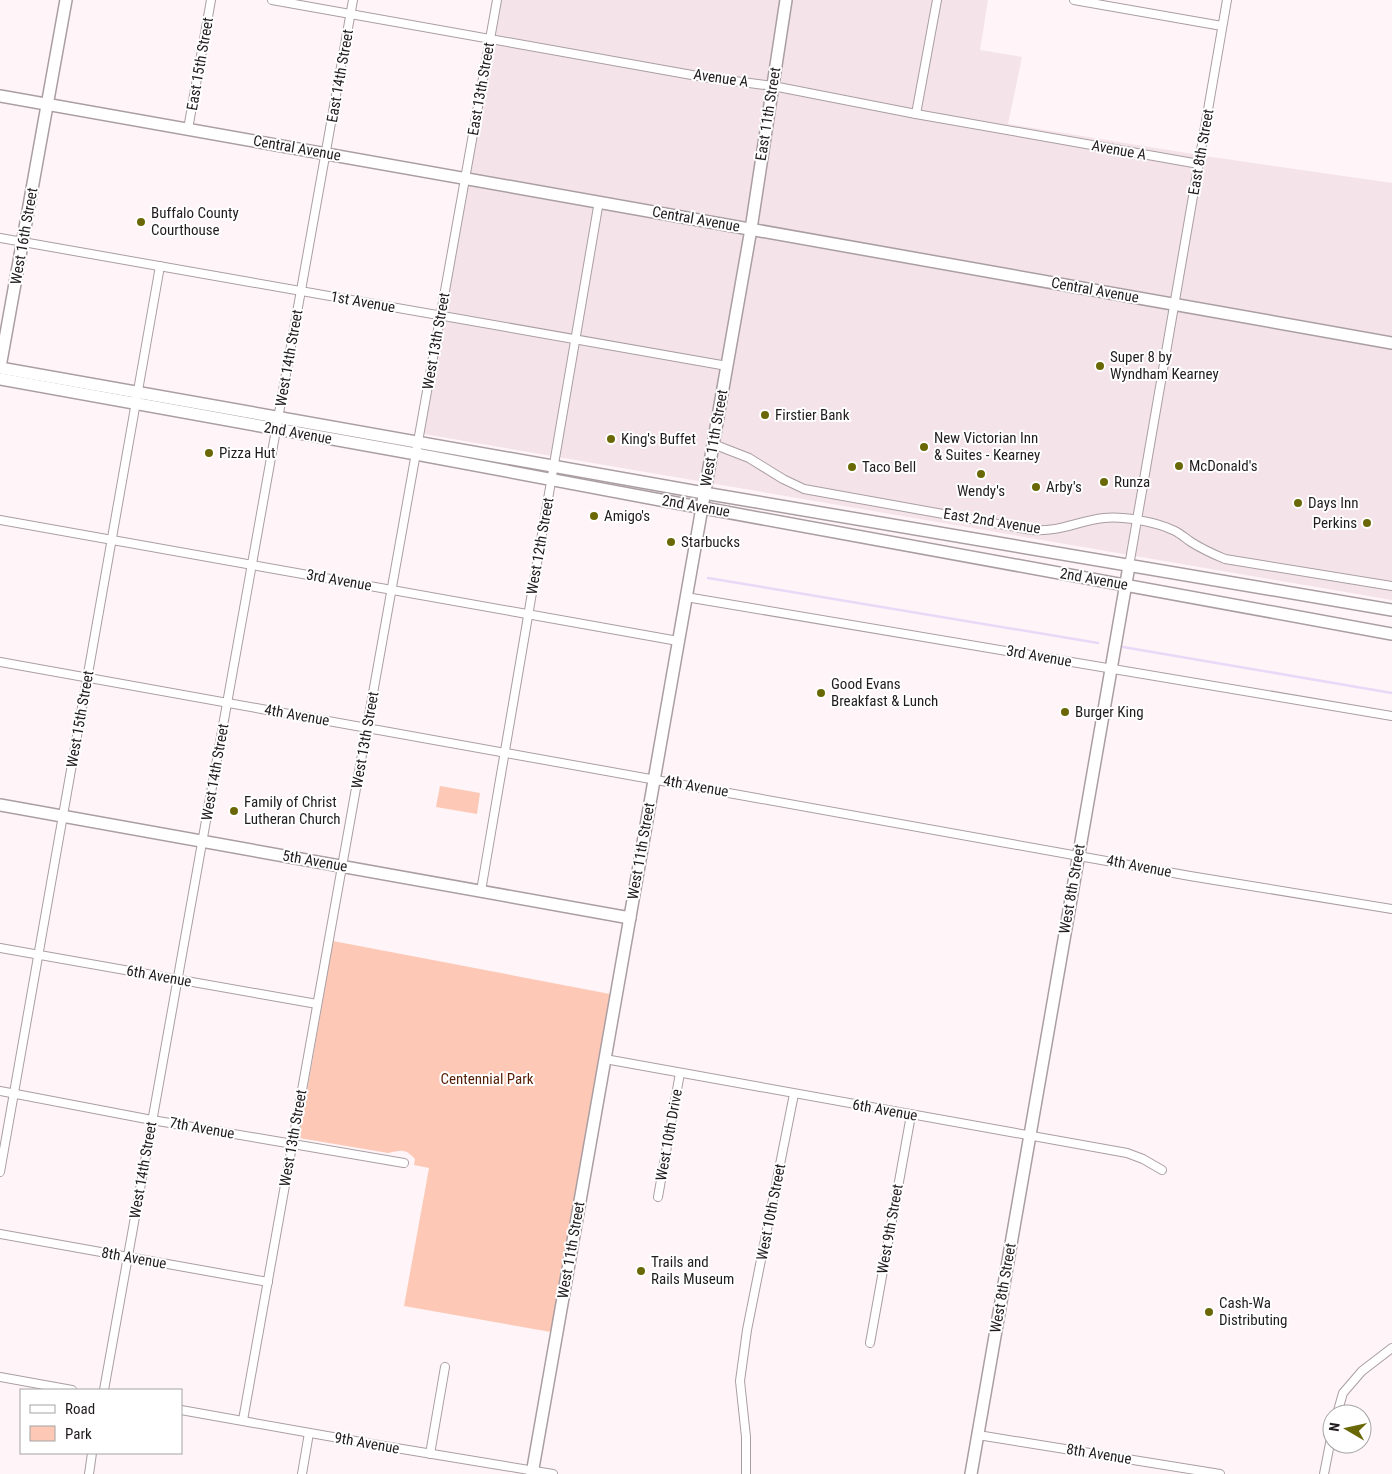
<svg xmlns="http://www.w3.org/2000/svg" width="1392" height="1474" font-family="'Roboto Condensed',sans-serif">
<rect width="100%" height="100%" fill="#fff4f7"/>
<polygon fill="#f4e3e9" points="502,0 988,0 980,50 1022,57 1008,124 1205,156 1392,183 1392,600 424,434"/>
<g fill="#fdc9b6">
<polygon points="440,786 480,793 477,814 436,807"/>
<path d="M333,941L610,994L551,1332L404,1306L429,1168L414,1165L415,1159C406,1148 400,1150 388,1153L299,1138Z"/>
</g>
<g fill="none" stroke-linecap="round" stroke-linejoin="round">
<g stroke="#ead8f8" stroke-width="2.5">
<polyline points="708,578 1098,643"/>
<polyline points="1123,647 1392,693"/>
</g>
<g stroke="#aa9ea2" stroke-width="10">
<g id="street">
<polyline points="272,0 703,77 773,86 916,114 1199,164"/>
<polyline points="1074,0 1222,26"/>
<polyline points="916,114 937,0"/>
<polyline points="188,129 211,0"/>
<polyline points="0,238 727,366"/>
<path d="M713,444L749,458L783,479L804,489L1032,530C1061,532 1077,521 1104,518C1124,516 1157,522 1175,531C1181,534 1185,538 1191,542C1202,549 1213,554 1225,559L1392,586"/>
<polyline points="0,520 678,641"/>
<polyline points="1129,566 1227,0"/>
<polyline points="686,597 1392,716"/>
<polyline points="0,662 1190,876 1392,909"/>
<polyline points="481,891 599,201"/>
<polyline points="0,948 317,1004"/>
<polyline points="605,1059 1127,1153 1143,1159 1162,1170"/>
<polyline points="0,1091 152,1120 404,1163"/>
<polyline points="0,1172 160,266"/>
<polyline points="658,1197 680,1073"/>
<polyline points="0,1234 268,1282"/>
<polyline points="870,1343 911,1115"/>
<polyline points="0,1377 72,1390"/>
<polyline points="104,1390 353,0"/>
<polyline points="181,1410 378,1445 553,1474"/>
<polyline points="1337,1414 1343,1393 1362,1371 1392,1348"/>
<polyline points="243,1420 497,0"/>
<polyline points="978,1435 1220,1474"/>
<polyline points="430,1454 445,1367"/>
<polyline points="89,1474 92,1453"/>
<polyline points="302,1474 309,1433"/>
<polyline points="746,1474 746,1437 740,1381 747,1330 794,1094"/>
<polyline points="1324,1474 1332,1433"/>
</g>
</g>
<g stroke="#aa9ea2" stroke-width="14">
<g id="secondary">
<polyline points="0,96 1392,343"/>
<polyline points="0,367 66,0"/>
<polyline points="0,368 704,493 1392,610"/>
<polyline points="0,379 416,454 671,502 1392,634"/>
<polyline points="0,805 630,918"/>
<polyline points="532,1474 751,229 786,0"/>
<polyline points="971,1474 1129,566"/>
</g>
</g>
<use href="#street" stroke="#fff" stroke-width="8"/>
<use href="#secondary" stroke="#fff" stroke-width="11"/>
</g>
<g fill="#696804" stroke="#fff" stroke-width="2">
<circle cx="141" cy="222" r="5"/>
<circle cx="1100" cy="366" r="5"/>
<circle cx="765" cy="415" r="5"/>
<circle cx="611" cy="439" r="5"/>
<circle cx="924" cy="447" r="5"/>
<circle cx="209" cy="453" r="5"/>
<circle cx="1179" cy="466" r="5"/>
<circle cx="852" cy="467" r="5"/>
<circle cx="981" cy="474" r="5"/>
<circle cx="1104" cy="482" r="5"/>
<circle cx="1036" cy="487" r="5"/>
<circle cx="1298" cy="503" r="5"/>
<circle cx="594" cy="516" r="5"/>
<circle cx="1367" cy="523" r="5"/>
<circle cx="671" cy="542" r="5"/>
<circle cx="821" cy="693" r="5"/>
<circle cx="1065" cy="712" r="5"/>
<circle cx="234" cy="811" r="5"/>
<circle cx="641" cy="1271" r="5"/>
<circle cx="1209" cy="1312" r="5"/>
</g>
<g text-anchor="middle" dominant-baseline="central" stroke-width="4" stroke-linejoin="round" paint-order="stroke">
<g font-size="15" fill="#211c1e" stroke="#fff">
<text transform="translate(200 64) rotate(-80)">East 15th Street</text>
<text transform="translate(340 76) rotate(-80)">East 14th Street</text>
<text transform="translate(721 78) rotate(8)">Avenue A</text>
<text transform="translate(481 89) rotate(-80)">East 13th Street</text>
<text transform="translate(768 114) rotate(-81)">East 11th Street</text>
<text transform="translate(297 148) rotate(10)">Central Avenue</text>
<text transform="translate(1119 150) rotate(10)">Avenue A</text>
<text transform="translate(1201 152) rotate(-80)">East 8th Street</text>
<text transform="translate(696 219) rotate(10)">Central Avenue</text>
<text transform="translate(24 236) rotate(-80)">West 16th Street</text>
<text transform="translate(1095 290) rotate(10)">Central Avenue</text>
<text transform="translate(363 302) rotate(10)">1st Avenue</text>
<text transform="translate(436 341) rotate(-80)">West 13th Street</text>
<text transform="translate(289 358) rotate(-80)">West 14th Street</text>
<text transform="translate(298 433) rotate(10)">2nd Avenue</text>
<text transform="translate(714 438) rotate(-80)">West 11th Street</text>
<text transform="translate(696 506) rotate(10)">2nd Avenue</text>
<text transform="translate(992 521) rotate(9)">East 2nd Avenue</text>
<text transform="translate(540 546) rotate(-80)">West 12th Street</text>
<text transform="translate(1094 579) rotate(10)">2nd Avenue</text>
<text transform="translate(339 580) rotate(10)">3rd Avenue</text>
<text transform="translate(1039 656) rotate(10)">3rd Avenue</text>
<text transform="translate(297 715) rotate(10)">4th Avenue</text>
<text transform="translate(80 719) rotate(-80)">West 15th Street</text>
<text transform="translate(365 740) rotate(-80)">West 13th Street</text>
<text transform="translate(215 772) rotate(-80)">West 14th Street</text>
<text transform="translate(696 786) rotate(10)">4th Avenue</text>
<text transform="translate(641 851) rotate(-80)">West 11th Street</text>
<text transform="translate(315 861) rotate(10)">5th Avenue</text>
<text transform="translate(1139 866) rotate(11)">4th Avenue</text>
<text transform="translate(1072 889) rotate(-80)">West 8th Street</text>
<text transform="translate(159 976) rotate(10)">6th Avenue</text>
<text transform="translate(885 1110) rotate(10)">6th Avenue</text>
<text transform="translate(202 1128) rotate(10)">7th Avenue</text>
<text transform="translate(669 1135) rotate(-80)">West 10th Drive</text>
<text transform="translate(293 1138) rotate(-80)">West 13th Street</text>
<text transform="translate(143 1170) rotate(-80)">West 14th Street</text>
<text transform="translate(771 1212) rotate(-79)">West 10th Street</text>
<text transform="translate(890 1229) rotate(-80)">West 9th Street</text>
<text transform="translate(571 1250) rotate(-80)">West 11th Street</text>
<text transform="translate(134 1258) rotate(10)">8th Avenue</text>
<text transform="translate(1003 1288) rotate(-80)">West 8th Street</text>
<text transform="translate(367 1443) rotate(10)">9th Avenue</text>
<text transform="translate(1099 1454) rotate(9)">8th Avenue</text>
</g>
<g font-size="15" fill="#211c1e" stroke="#fff" text-anchor="start">
<text x="151" y="213">Buffalo County<tspan x="151" dy="17">Courthouse</tspan></text>
<text x="1110" y="357">Super 8 by<tspan x="1110" dy="17">Wyndham Kearney</tspan></text>
<text x="775" y="415">Firstier Bank</text>
<text x="934" y="438">New Victorian Inn<tspan x="934" dy="17">&amp; Suites - Kearney</tspan></text>
<text x="621" y="439">King's Buffet</text>
<text x="219" y="453">Pizza Hut</text>
<text x="1189" y="466">McDonald's</text>
<text x="862" y="467">Taco Bell</text>
<text x="1114" y="482">Runza</text>
<text x="1046" y="487">Arby's</text>
<text x="981" y="491" text-anchor="middle">Wendy's</text>
<text x="1308" y="503">Days Inn</text>
<text x="604" y="516">Amigo's</text>
<text x="1357" y="523" text-anchor="end">Perkins</text>
<text x="681" y="542">Starbucks</text>
<text x="831" y="684">Good Evans<tspan x="831" dy="17">Breakfast &amp; Lunch</tspan></text>
<text x="1075" y="712">Burger King</text>
<text x="244" y="802">Family of Christ<tspan x="244" dy="17">Lutheran Church</tspan></text>
<text x="651" y="1262">Trails and<tspan x="651" dy="17">Rails Museum</tspan></text>
<text x="1219" y="1303">Cash-Wa<tspan x="1219" dy="17">Distributing</tspan></text>
</g>
<g font-size="15" fill="#551d05" stroke="#fff">
<text x="487" y="1079">Centennial Park</text>
</g>
</g>
<rect x="20" y="1389" width="162" height="65" fill="#ffffff" stroke="#a6a4a5"/>
<rect x="30" y="1405" width="25" height="8" fill="#ffffff" stroke="#a6a4a5"/>
<text x="65" y="1414" font-size="15" fill="#211c1e">Road</text>
<rect x="30" y="1426" width="25" height="15" fill="#fdc9b6" stroke="#a6a4a5"/>
<text x="65" y="1439" font-size="15" fill="#211c1e">Park</text>
<g transform="translate(1347 1429) rotate(279)"><circle r="24" fill="#ffffff" stroke="#a6a4a5"/>
<path d="M0-4L9 19L0 12L-9 19Z" fill="#696804"/>
<text y="-8" font-size="14" font-weight="bold" text-anchor="middle" fill="#211c1e">N</text>
</g>
</svg>
